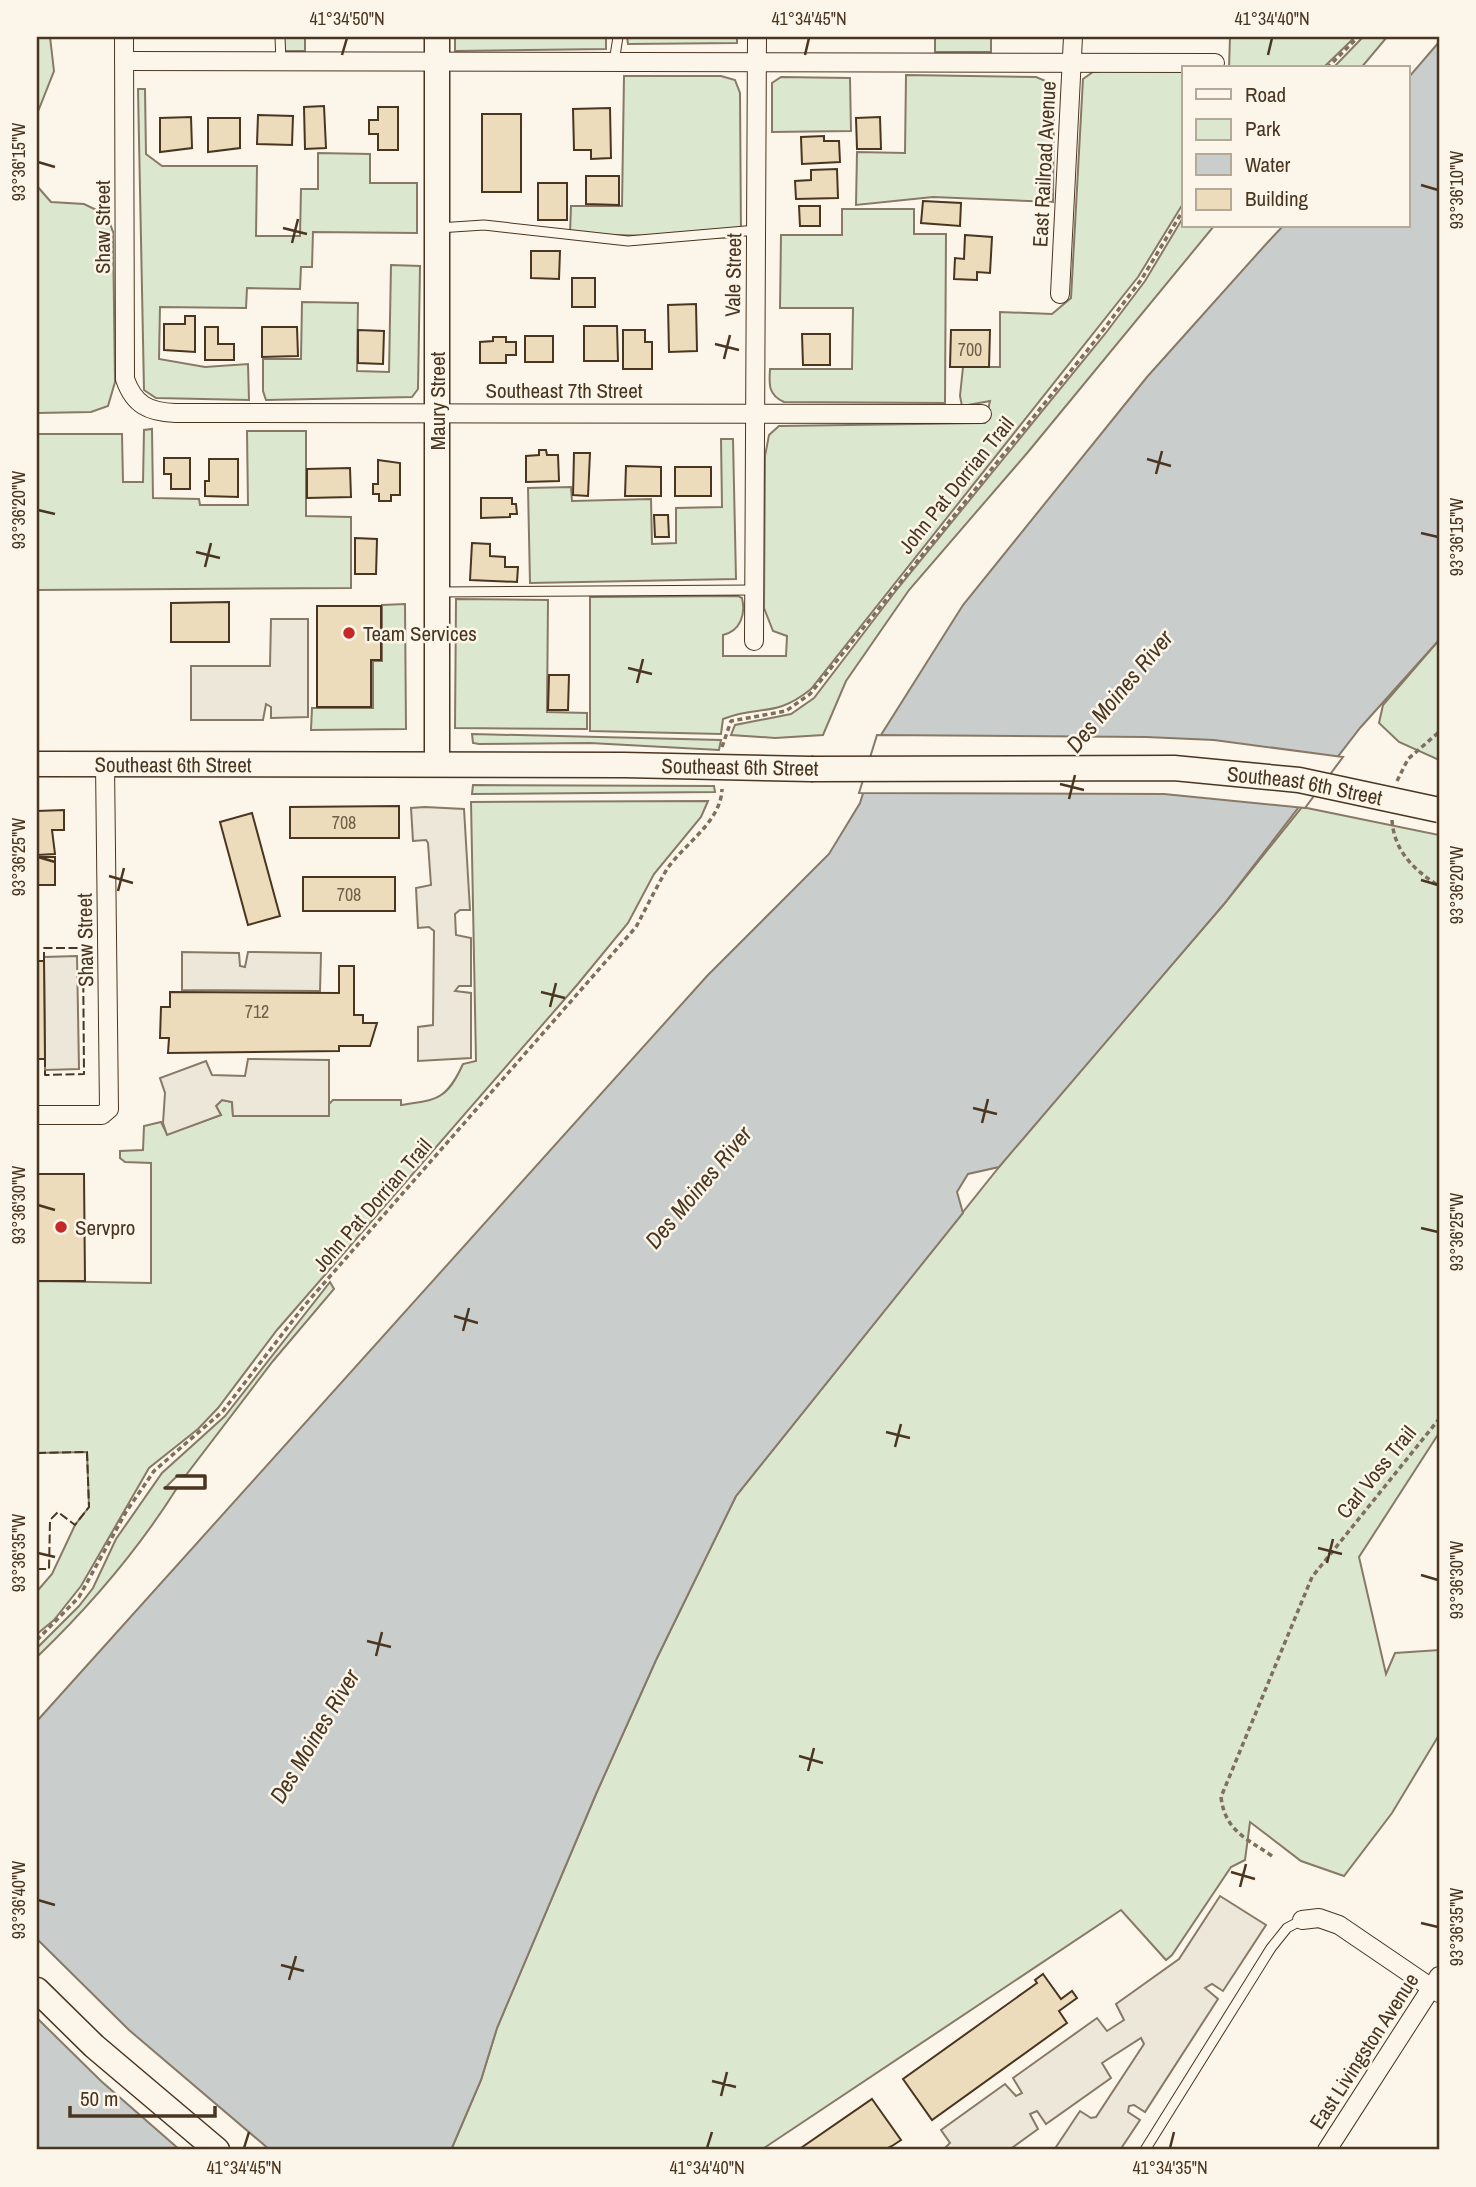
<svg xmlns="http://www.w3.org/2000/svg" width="1476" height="2187" font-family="'Archivo Narrow',sans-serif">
<rect width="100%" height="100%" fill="#fbf6e9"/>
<g fill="#dce7d0" stroke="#887966" stroke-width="2">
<polygon points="37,37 50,37 54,71 37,114"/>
<rect x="284" y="37" width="21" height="14"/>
<polygon points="455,37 606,37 606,49 455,51"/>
<polygon points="627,37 737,37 737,43 628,44"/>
<rect x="935" y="37" width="56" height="15"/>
<polygon points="1230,37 1355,37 1323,68 1229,68"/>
<polygon points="1363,37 1387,37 1361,68 1333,68"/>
<path d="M1184,70V202L1138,277L811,689C774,719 760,704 723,719L721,734L590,731V597L738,596L742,598C746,615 740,631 723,635V656H786L787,636L773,631L764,608L765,456L769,435L779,426L985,423L990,401L962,406L960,396L963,367H1000V312L1052,314L1071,298L1083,79L1093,72L1104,71Z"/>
<polygon points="906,75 1036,77 1048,82 1054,93 1053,202 933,197 856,205 857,152 905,153"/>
<polygon points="624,76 721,76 735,80 740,93 741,238 570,234 571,206 622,206"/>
<polygon points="781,77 850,78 851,131 772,132 772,83"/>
<polygon points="138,89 145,89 146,154 162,166 257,166 256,236 300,236 301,189 318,189 318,153 370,154 370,183 417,183 417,233 313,232 312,267 301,267 300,289 247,288 246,308 160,307 159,359 205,367 248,364 249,400 156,398 144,390"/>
<polygon points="37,186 51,202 84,204 107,215 113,232 115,382 108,406 91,412 37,413"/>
<path d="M842,209H914V234H946L945,403L784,402C768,395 769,384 770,369H852L853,308H780L781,235H842Z"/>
<polygon points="1184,216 1184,226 1214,226 1028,452 909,590 846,681 823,735 775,738 731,735 735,725 791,714 814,698 898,588 1105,334 1145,281"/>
<polygon points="391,265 420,266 418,389 412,397 266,400 263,391 263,359 301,359 302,302 358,303 357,371 389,372"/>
<polygon points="152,429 153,498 199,499 200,505 248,505 247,431 306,431 306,516 351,517 351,588 37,590 37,434 122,434 123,482 143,482 144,430"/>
<polygon points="721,439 733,439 736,579 530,583 528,488 571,487 572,501 651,499 652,544 676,543 676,508 722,507"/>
<polygon points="456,599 548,600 547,712 587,713 587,729 455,728"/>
<polygon points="405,604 406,729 311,730 312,708 373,708 373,661 382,661 382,605"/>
<polygon points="1439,640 1439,760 1399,742 1379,723 1383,705"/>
<polygon points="472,734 721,740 719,750 590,743 479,744 473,743"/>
<polygon points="473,785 714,786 715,792 472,794"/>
<path d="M708,801L701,817L654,874L628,923L577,985L277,1330L218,1408L198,1429L149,1468L81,1586L54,1620L37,1634V1587L39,1589L52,1574L75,1525L89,1507L87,1452L37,1453V1281L151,1283V1163L125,1162L120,1158V1151L143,1150L144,1126L161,1122L167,1134L221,1115L216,1106L222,1100L232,1102L233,1116H329V1104L333,1100H401V1105C438,1100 447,1099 463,1064L476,1061L471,802Z"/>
<polygon points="1302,807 1439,835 1439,1433 1359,1557 1386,1674 1395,1653 1439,1650 1439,1735 1392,1813 1344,1876 1301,1861 1250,1822 1245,1860 1231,1867 1172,1955 1166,1960 1121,1910 761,2150 451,2150 481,2080 497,2028 596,1794 656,1660 736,1496 1031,1127 1224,904"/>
<path d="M330,1282L334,1289L273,1361L186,1475L177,1476L166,1487L177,1488C138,1550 90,1606 37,1657V1648L79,1606L93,1588L116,1539L162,1473L225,1416Z"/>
</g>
<g fill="#ede7d9" stroke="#887966" stroke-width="2">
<polygon points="271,619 308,619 308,717 271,718 271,707 266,704 263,720 191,720 191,666 270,666"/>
<polygon points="425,807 464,809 470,910 460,910 455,914 456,935 471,938 471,986 459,986 455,991 471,993 471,1058 418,1061 418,1027 433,1025 434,931 429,927 418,928 416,888 431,885 428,843 426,840 413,841 411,808"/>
<polygon points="182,952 239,953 240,966 245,967 248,952 321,953 320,991 182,990"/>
<polygon points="77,956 79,1069 45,1070 44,957"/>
<polygon points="248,1059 329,1060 329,1116 233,1116 232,1102 222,1100 216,1106 221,1115 167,1135 163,1123 165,1093 160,1078 206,1061 212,1075 245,1076"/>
<polygon points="1220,1896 1266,1925 1223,1991 1212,1984 1205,1988 1218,1999 1145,2112 1134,2105 1129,2106 1128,2112 1140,2120 1120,2150 1054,2150 1080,2111 1091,2118 1096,2117 1144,2044 1141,2038 1102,2063 1111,2078 1046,2124 1037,2111 1030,2114 1038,2129 1009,2150 943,2150 950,2143 941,2130 1005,2084 1016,2096 1022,2093 1013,2078 1097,2018 1107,2031 1124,2020 1116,2004 1179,1959"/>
</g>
<polygon fill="#c9cecd" stroke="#887966" stroke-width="2" points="1439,42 1439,640 1360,728 1224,904 999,1167 968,1174 957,1192 963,1213 736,1496 656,1660 596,1794 497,2028 481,2080 451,2150 37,2150 37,1721 707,976 829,854 860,803 881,735 963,605 1147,377 1267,243 1283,226 1408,226 1408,78"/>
<g fill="#fbf6e9" stroke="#887966" stroke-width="2">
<polygon points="877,735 1146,737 1214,740 1343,757 1305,808 1164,794 859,793"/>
<polygon points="37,1939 129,2030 270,2150 180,2150 101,2081 37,2018"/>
</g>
<g fill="#ecdcbc" stroke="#4a3520" stroke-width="2">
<polygon points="324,106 326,148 305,149 304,107"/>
<polygon points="378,107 398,107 398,150 378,150 378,134 369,134 369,120 378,120"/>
<polygon points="610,108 611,158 591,159 591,150 574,150 573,109"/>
<rect x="482" y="114" width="39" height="78"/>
<polygon points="258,115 293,116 292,145 257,144"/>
<polygon points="191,117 192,148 160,152 160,118"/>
<polygon points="880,117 881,149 857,149 856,118"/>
<polygon points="208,118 240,118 240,148 208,152"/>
<polygon points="824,136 824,141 839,141 840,162 802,164 801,137"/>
<polygon points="837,169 838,198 796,199 795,181 811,180 811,170"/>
<polygon points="586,176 619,176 619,205 586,204"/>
<rect x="538" y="183" width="29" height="37"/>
<polygon points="923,201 961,203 960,226 921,223"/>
<polygon points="799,206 820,206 820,226 800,226"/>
<polygon points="965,235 992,237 990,273 977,272 977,280 954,279 955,258 964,259"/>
<polygon points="531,251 560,251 559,279 531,278"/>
<rect x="572" y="278" width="23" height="29"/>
<polygon points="696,304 697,351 669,352 668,305"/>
<polygon points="185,316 195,316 195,352 164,350 164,324 185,324"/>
<polygon points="584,326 617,326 618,361 584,361"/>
<polygon points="205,327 218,327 218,344 234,344 234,360 205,360"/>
<polygon points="262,327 297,327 298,356 262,357"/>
<polygon points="358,330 384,331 383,364 358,363"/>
<polygon points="623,330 645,330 645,342 652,342 652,369 623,369"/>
<polygon points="951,330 990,330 989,367 950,367"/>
<polygon points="802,334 830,334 830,365 803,365"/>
<rect x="525" y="336" width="28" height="26"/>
<polygon points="493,337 506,337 506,342 516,342 516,355 506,355 506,363 480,363 480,342 493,341"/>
<polygon points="539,450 546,450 547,455 558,455 559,481 526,482 526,456 539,455"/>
<polygon points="574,453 590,453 588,496 573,495"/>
<polygon points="164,458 190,458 190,489 171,489 171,474 164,474"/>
<polygon points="209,459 238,459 238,497 205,496 205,481 209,481"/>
<polygon points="378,460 400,463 400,495 391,495 391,501 379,501 379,494 373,494 373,484 378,484"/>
<polygon points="626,466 661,467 661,496 625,496"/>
<rect x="675" y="467" width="36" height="29"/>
<polygon points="350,468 351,497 307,498 307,469"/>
<polygon points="481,498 512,498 512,504 516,504 517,514 510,514 510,517 481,518"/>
<polygon points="654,515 668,515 669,537 655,537"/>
<polygon points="355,538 377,539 376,574 355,574"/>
<polygon points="472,543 490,544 490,556 505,557 505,567 518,567 517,582 470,580"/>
<polygon points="229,602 229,642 171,642 171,603"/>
<polygon points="317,606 381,606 381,660 371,660 371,707 317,707"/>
<polygon points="549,675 569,675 568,710 548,710"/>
<polygon points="399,806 399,838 290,838 290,807"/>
<polygon points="64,810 64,830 52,830 55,854 37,855 37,811"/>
<polygon points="252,813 280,916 248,925 220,822"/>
<rect x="37" y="857" width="18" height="28"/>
<rect x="303" y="877" width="92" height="34"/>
<polygon points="37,961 44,961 45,1059 37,1059"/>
<polygon points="339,966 354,966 354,1015 363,1015 363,1023 377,1023 370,1046 339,1046 339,1051 168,1053 169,1038 160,1038 161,1007 170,1007 170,992 339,993"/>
<polygon points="37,1174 84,1174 85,1281 37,1281"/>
<polygon points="1043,1974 1061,1999 1072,1991 1077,1998 1059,2011 1067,2023 932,2120 903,2079 1037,1983 1035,1980"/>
<polygon points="872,2099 901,2140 892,2146 884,2150 798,2150"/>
</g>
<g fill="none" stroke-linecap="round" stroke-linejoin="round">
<g stroke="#4a3520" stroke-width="11">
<g id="service">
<polyline points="280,37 281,62"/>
<polyline points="614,62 618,37"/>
<polyline points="438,228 484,225 628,241 757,230"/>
<polyline points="439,592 754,590"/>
<polyline points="1145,2150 1271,1948 1287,1928 1302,1920"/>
</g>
</g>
<g stroke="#4a3520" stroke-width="20">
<g id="minor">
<path d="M124,37L125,379C134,405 149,412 175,413L982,414"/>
<polyline points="124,61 1215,63"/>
<polyline points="1060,294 1073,37"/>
<polyline points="754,641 757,37"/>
<polyline points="37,1115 102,1115 109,1109 105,764"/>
<polyline points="1302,1920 1319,1918 1339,1925 1439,1993"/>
<polyline points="1327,2150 1439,1976"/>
</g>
</g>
<g stroke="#4a3520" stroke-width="27">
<g id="secondary">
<polyline points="437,37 437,764"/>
<path id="s1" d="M37,764L624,765L811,769"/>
<polyline points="37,1990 94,2046 217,2150"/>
</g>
</g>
<g stroke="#7f6f5c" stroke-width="3.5" stroke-dasharray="5 3.5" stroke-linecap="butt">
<polyline points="1327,68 1358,37"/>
<polyline points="722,747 731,721 786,711 810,694 1094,342 1141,280 1184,209"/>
<polyline points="1397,781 1408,759 1439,732"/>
<path d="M1392,820C1394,851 1414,870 1439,886"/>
<path d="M37,1640L79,1597L126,1512L154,1471L223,1411L304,1306L636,927C646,908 656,888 667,869C684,844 721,822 722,789"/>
<path d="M1272,1856C1246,1838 1225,1831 1221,1797L1312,1577L1439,1419"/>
</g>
<use href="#service" stroke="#fbf6e9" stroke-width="9"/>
<use href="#minor" stroke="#fbf6e9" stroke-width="18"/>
<use href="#secondary" stroke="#fbf6e9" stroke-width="24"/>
<g stroke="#4a3520" stroke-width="27" stroke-linecap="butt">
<g id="secondary-bridge">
<path id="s2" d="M811,769L1174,768L1299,780L1439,810"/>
</g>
</g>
<use href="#secondary-bridge" stroke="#fbf6e9" stroke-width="24"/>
<g stroke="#4a3520" stroke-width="2" stroke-dasharray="9 3.5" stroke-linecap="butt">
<polyline points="44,961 44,948 83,948 84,1074 45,1075 45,1059"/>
<polyline points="37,1453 87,1452 89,1507 75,1525 58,1512 50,1520 49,1569 37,1569"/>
</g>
<polyline stroke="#4a3520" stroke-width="3.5" points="165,1488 205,1488 205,1476 177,1476"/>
</g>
<path fill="none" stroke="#4a3520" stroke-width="2.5" d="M342,55L347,38M805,55L809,38M1268,55L1272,38M38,162L55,167M1421,185L1438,190M283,228L307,234M292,243L298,219M715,344L739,350M724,359L730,335M1147,459L1171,466M1156,474L1162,451M38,510L55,514M1421,533L1438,537M196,552L220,558M205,567L211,543M628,668L652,674M637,683L643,659M1060,784L1084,790M1069,799L1075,775M38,857L55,862M109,876L133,883M1421,880L1438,885M118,891L124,868M541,992L565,998M550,1007L556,983M973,1108L997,1114M982,1123L988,1099M38,1205L55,1210M1421,1228L1438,1232M454,1316L478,1323M463,1331L469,1308M886,1432L910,1438M895,1447L901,1424M1318,1548L1342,1554M38,1553L55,1557M1327,1563L1333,1539M1421,1575L1438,1580M367,1641L391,1647M376,1656L382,1632M799,1756L823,1763M808,1771L814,1748M1231,1872L1255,1879M1240,1887L1246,1864M38,1900L55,1905M1421,1923L1438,1927M281,1965L304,1971M289,1980L296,1956M712,2081L736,2087M721,2096L727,2072M244,2148L249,2132M707,2148L712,2132M1170,2148L1174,2132"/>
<g fill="#c62828" stroke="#fbf6e9" stroke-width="2.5">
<circle cx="349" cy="633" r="7"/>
<circle cx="61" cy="1227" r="7"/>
</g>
<g text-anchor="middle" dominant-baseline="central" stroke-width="5" stroke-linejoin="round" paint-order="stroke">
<g font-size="18" fill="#725f47">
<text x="970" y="349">700</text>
<text x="344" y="822">708</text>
<text x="349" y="894">708</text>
<text x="257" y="1011">712</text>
</g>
<g font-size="21" fill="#4a3520" stroke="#fbf6e9">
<text transform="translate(1044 164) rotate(-87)">East Railroad Avenue</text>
<text transform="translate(102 227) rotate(-90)">Shaw Street</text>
<text transform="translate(733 275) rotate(-89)">Vale Street</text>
<text x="564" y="390">Southeast 7th Street</text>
<text transform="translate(437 401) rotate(-90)">Maury Street</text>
<text transform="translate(956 485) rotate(-51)">John Pat Dorrian Trail</text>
<text stroke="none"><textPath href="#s1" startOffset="136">Southeast 6th Street</textPath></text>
<text transform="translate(740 767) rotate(1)">Southeast 6th Street</text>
<text stroke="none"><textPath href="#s2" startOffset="495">Southeast 6th Street</textPath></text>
<text transform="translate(85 940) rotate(-91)">Shaw Street</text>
<text transform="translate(372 1205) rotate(-49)">John Pat Dorrian Trail</text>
<text transform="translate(1376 1472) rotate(-51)">Carl Voss Trail</text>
<text transform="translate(1364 2051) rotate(-57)">East Livingston Avenue</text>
</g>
<g font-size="21" fill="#4a3520" stroke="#fbf6e9" text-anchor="start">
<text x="363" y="633">Team Services</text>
<text x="75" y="1227">Servpro</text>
</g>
<g font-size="23" font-style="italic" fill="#4a3520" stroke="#fbf6e9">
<text transform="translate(1119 691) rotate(-50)">Des Moines River</text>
<text transform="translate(698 1187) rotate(-50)">Des Moines River</text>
<text transform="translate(314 1736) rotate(-59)">Des Moines River</text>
</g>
</g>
<rect width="1476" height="2187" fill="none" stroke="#fbf6e9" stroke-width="77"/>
<rect x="1182" y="66" width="228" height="161" fill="#fbf6e9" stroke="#b4a999" stroke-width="2"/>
<rect x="1196" y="89" width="35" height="10" fill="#fbf6e9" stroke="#b4a999" stroke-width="2"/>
<text x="1245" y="102" font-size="21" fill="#4a3520">Road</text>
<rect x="1196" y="119" width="35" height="21" fill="#dce7d0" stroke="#b4a999" stroke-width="2"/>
<text x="1245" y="136" font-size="21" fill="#4a3520">Park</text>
<rect x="1196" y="154" width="35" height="21" fill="#c9cecd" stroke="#b4a999" stroke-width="2"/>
<text x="1245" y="172" font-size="21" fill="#4a3520">Water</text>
<rect x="1196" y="189" width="35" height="21" fill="#ecdcbc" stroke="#b4a999" stroke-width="2"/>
<text x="1245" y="206" font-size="21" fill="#4a3520">Building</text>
<path d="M70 2106v10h145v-10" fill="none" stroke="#4a3520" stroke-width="3.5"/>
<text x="80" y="2106" font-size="21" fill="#4a3520" stroke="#fbf6e9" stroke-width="5" paint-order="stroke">50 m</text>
<rect x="38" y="38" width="1400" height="2110" fill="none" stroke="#4a3520" stroke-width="2.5"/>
<g font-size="18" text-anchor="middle" fill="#4a3520">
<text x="347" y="25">41°34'50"N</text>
<text x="809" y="25">41°34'45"N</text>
<text x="1272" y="25">41°34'40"N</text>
<text transform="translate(19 162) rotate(-90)" y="6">93°36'15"W</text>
<text transform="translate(1457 190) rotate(-90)" y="6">93°36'10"W</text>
<text transform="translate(19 510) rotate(-90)" y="6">93°36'20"W</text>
<text transform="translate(1457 537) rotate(-90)" y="6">93°36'15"W</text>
<text transform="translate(19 857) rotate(-90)" y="6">93°36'25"W</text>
<text transform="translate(1457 885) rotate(-90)" y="6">93°36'20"W</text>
<text transform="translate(19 1205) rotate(-90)" y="6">93°36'30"W</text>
<text transform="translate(1457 1232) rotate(-90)" y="6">93°36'25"W</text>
<text transform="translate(19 1553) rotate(-90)" y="6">93°36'35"W</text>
<text transform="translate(1457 1580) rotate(-90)" y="6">93°36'30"W</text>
<text transform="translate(19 1900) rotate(-90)" y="6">93°36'40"W</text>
<text transform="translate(1457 1927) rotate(-90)" y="6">93°36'35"W</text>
<text x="244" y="2174">41°34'45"N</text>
<text x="707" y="2174">41°34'40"N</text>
<text x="1170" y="2174">41°34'35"N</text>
</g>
</svg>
